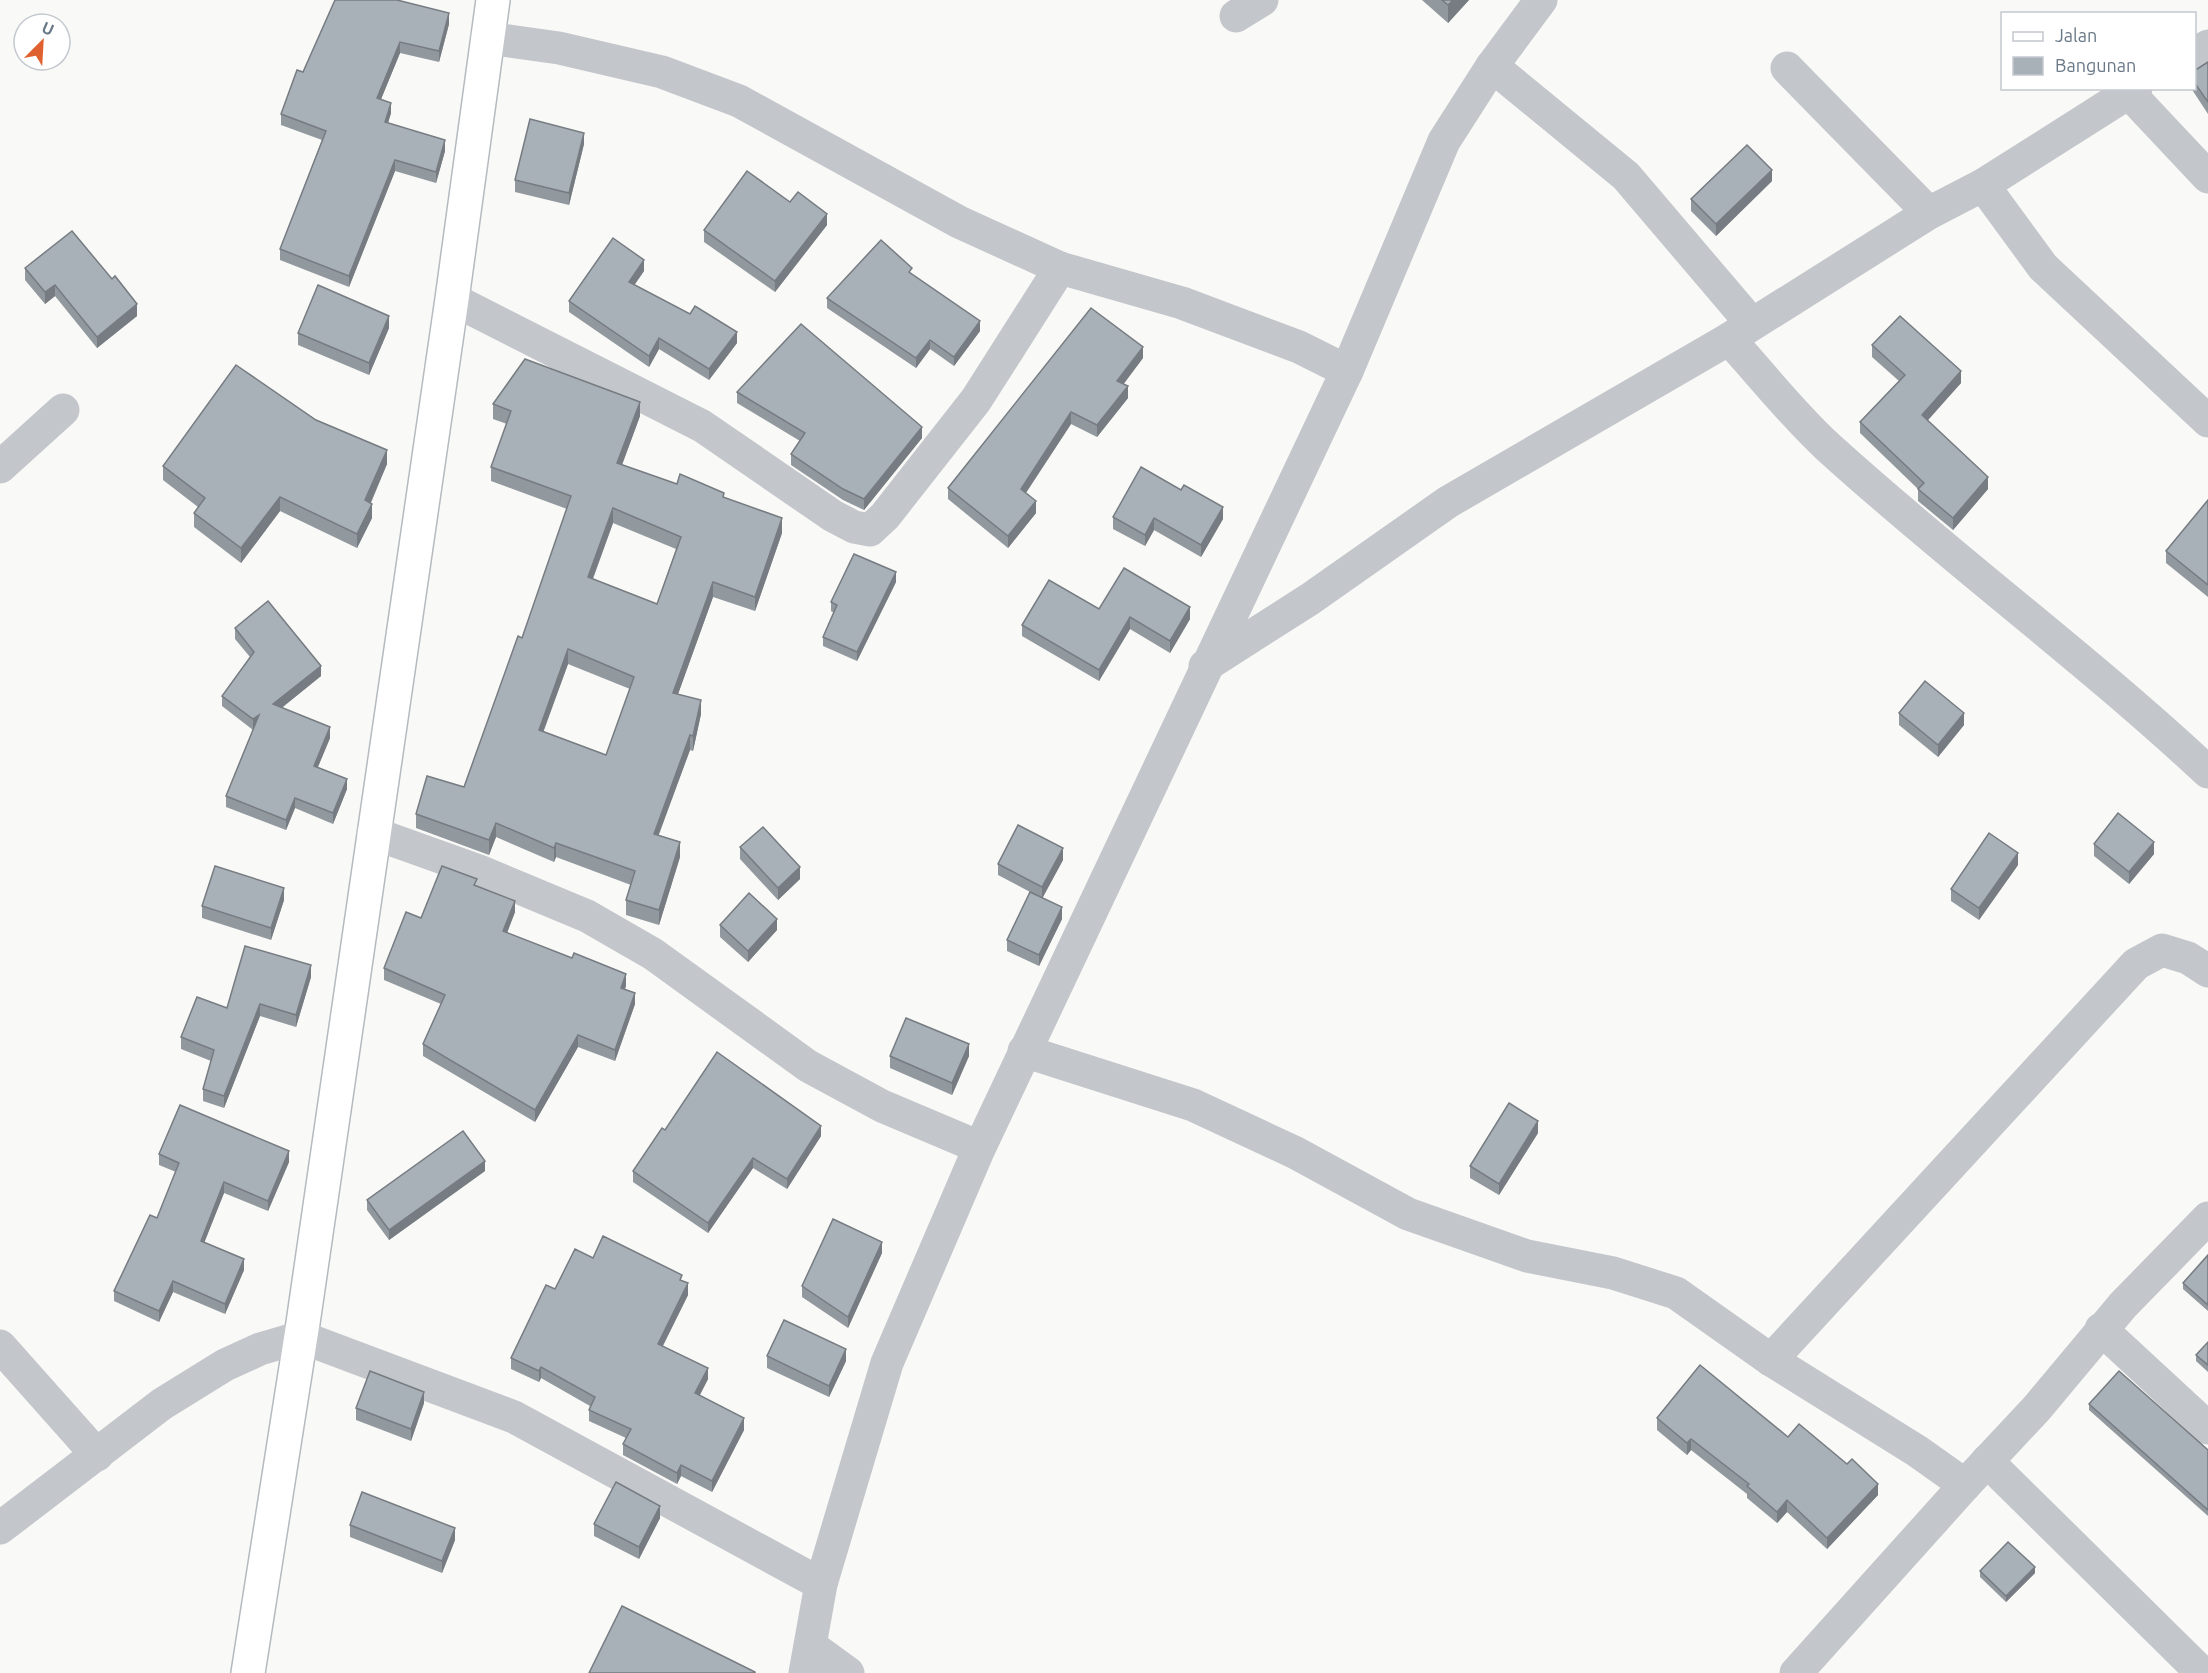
<svg xmlns="http://www.w3.org/2000/svg" width="2208" height="1673" font-family="Ubuntu,sans-serif">
<rect width="100%" height="100%" fill="#f9f9f7"/>
<g fill="none" stroke-linecap="round" stroke-linejoin="round">
<g stroke="#b5babf" stroke-width="36">
<polyline id="secondary" points="248,1673 303,1323 452,299 493,0"/>
</g>
<g stroke="#c3c6ca" stroke-width="33">
<polyline points="1236,16 1262,0"/>
<polyline points="487,38 559,48 662,72 739,101 959,222 1060,268 1182,303 1299,347 1347,371"/>
<polyline points="2194,54 2208,46"/>
<polyline points="1492,66 1626,176 1752,324"/>
<polyline points="1787,68 1929,213"/>
<polyline points="2129,93 2208,177"/>
<polyline points="1983,185 2043,267 2208,421"/>
<polyline points="452,299 702,426 833,516 854,527 870,530 885,516 976,400 1060,268"/>
<path d="M1729,339C1762,375 1792,414 1828,447C1951,559 2086,658 2208,772"/>
<polyline points="0,467 63,410"/>
<polyline points="1205,666 1310,599 1448,502 1729,339 1929,213 1983,185 2136,88"/>
<polyline points="373,833 479,871 587,916 653,954 808,1066 882,1106 979,1147"/>
<polyline points="1024,1051 1193,1105 1296,1153 1408,1214 1527,1256 1613,1273 1676,1293 1771,1360 1917,1451 1965,1485 2037,1408 2123,1305 2208,1218"/>
<polyline points="2101,1329 2208,1428"/>
<polyline points="301,1337 514,1417 821,1584"/>
<polyline points="0,1346 97,1455"/>
<polyline points="1771,1360 2136,964 2162,950 2188,958 2208,971"/>
<polyline points="1987,1461 2202,1673"/>
<polyline points="811,1646 848,1673"/>
<polyline points="805,1673 821,1584 887,1363 978,1151 1347,371 1444,141 1492,66 1541,0"/>
<polyline points="1796,1673 1965,1485"/>
</g>
<polyline stroke="#c3c6ca" stroke-width="33" points="0,1528 162,1404 225,1365 260,1349 301,1337"/>
<use href="#secondary" stroke="#fff" stroke-width="33"/>
</g>
<g fill="#91989e" fill-rule="evenodd">
<polygon points="1422,0 1469,0 1448,23"/>
<polygon points="449,24 439,62 400,53 381,99 391,113 388,123 445,151 436,183 395,171 349,287 280,260 280,249 322,140 281,125 281,114 303,72"/>
<polygon points="2208,62 2208,114 2191,88 2194,88 2194,82"/>
<polygon points="584,144 569,205 515,192 515,180"/>
<polygon points="1772,181 1716,236 1691,211 1691,199"/>
<polygon points="790,202 827,225 775,292 704,242 704,230"/>
<polygon points="25,268 137,316 97,348 55,296 45,304 25,280"/>
<polygon points="644,271 634,285 737,343 709,380 659,349 649,367 569,312 569,301"/>
<polygon points="912,275 980,331 954,366 930,349 916,368 827,308 827,298"/>
<polygon points="389,328 369,375 298,345 298,333"/>
<polygon points="1872,345 1961,383 1927,420 1988,489 1953,530 1918,501 1918,489 1860,433 1860,422 1899,381 1872,357"/>
<polygon points="1143,358 1123,384 1128,398 1097,437 1071,424 1026,493 1036,513 1008,548 948,499 948,488"/>
<polygon points="737,392 922,438 864,510 843,500 791,465 791,454 800,441 737,403"/>
<path d="M493,404L640,416L622,465L677,484L724,497L782,533L755,611L713,597L678,694L701,714L693,751L690,750L658,835L680,857L659,925L626,915V900L631,885L556,857L554,862L496,837L489,855L416,828V814L464,787L522,638L567,509L491,481V467L507,424L493,419ZM613,523L676,549L657,604L593,579ZM568,664L630,689L606,755L543,731Z"/>
<polygon points="316,420 387,464 371,503 372,518 357,548 280,511 241,563 194,527 194,513 198,507 163,480 163,466"/>
<polygon points="2208,500 2208,597 2166,563 2166,551"/>
<polygon points="1113,517 1223,519 1201,557 1154,530 1145,546 1113,529"/>
<polygon points="896,582 857,661 823,646 823,637 834,613 831,611 831,602"/>
<polygon points="1099,609 1190,619 1170,653 1130,629 1099,681 1022,636 1022,625"/>
<polygon points="235,628 321,676 281,708 330,738 318,767 347,789 333,824 295,808 286,830 226,807 226,796 253,730 222,706 222,696 250,657 235,639"/>
<polygon points="1899,713 1964,725 1938,757 1899,725"/>
<polygon points="2094,844 2154,854 2129,884 2094,856"/>
<polygon points="740,847 800,879 778,900 740,859"/>
<polygon points="1063,860 1042,898 1062,919 1039,966 1007,951 1007,940 1034,894 998,875 998,864"/>
<polygon points="2018,865 1979,920 1951,901 1951,889"/>
<polygon points="477,886 515,912 507,933 626,986 625,989 635,1004 615,1061 578,1047 535,1122 423,1056 423,1044 441,1004 384,980 384,968 421,918"/>
<polygon points="284,900 271,940 202,918 202,906"/>
<polygon points="720,925 777,930 748,962 720,937"/>
<polygon points="311,977 296,1027 260,1016 224,1108 203,1101 203,1089 211,1061 181,1049 181,1037 227,1008"/>
<polygon points="890,1056 969,1056 952,1095 890,1068"/>
<polygon points="665,1130 821,1136 787,1189 753,1168 708,1233 633,1182 633,1171"/>
<polygon points="1538,1133 1499,1195 1470,1178 1470,1166"/>
<polygon points="159,1154 289,1162 268,1211 224,1193 204,1242 244,1270 225,1314 173,1292 159,1322 114,1301 114,1291 157,1218 176,1172 159,1165"/>
<polygon points="485,1171 389,1240 367,1210 367,1200"/>
<polygon points="882,1253 848,1328 802,1297 802,1286"/>
<polygon points="2208,1255 2208,1311 2183,1289 2183,1283"/>
<polygon points="593,1258 682,1281 688,1295 663,1346 708,1379 700,1395 744,1430 712,1492 681,1476 677,1484 623,1455 623,1444 626,1438 589,1421 589,1410 590,1406 541,1378 539,1382 511,1369 511,1358 555,1289"/>
<polygon points="2208,1342 2208,1372 2196,1361 2196,1355"/>
<polygon points="767,1356 846,1361 829,1397 767,1368"/>
<polygon points="424,1403 411,1441 356,1420 356,1408"/>
<polygon points="2089,1404 2208,1450 2208,1516 2089,1410"/>
<polygon points="1657,1418 1788,1437 1878,1495 1827,1549 1787,1512 1777,1523 1747,1498 1747,1494 1691,1450 1687,1455 1657,1430"/>
<polygon points="660,1518 639,1559 594,1536 594,1524"/>
<polygon points="350,1525 455,1540 442,1573 350,1537"/>
<polygon points="1980,1571 2035,1573 2006,1602 1980,1577"/>
</g>
<g fill="#767c81">
<polygon points="1453,0 1469,0 1448,23 1448,5"/>
<polygon points="449,13 449,24 439,62 439,51"/>
<polygon points="400,42 400,53 377,109 377,98"/>
<polygon points="391,103 391,113 385,133 385,122"/>
<polygon points="584,133 584,144 569,205 569,193"/>
<polygon points="445,140 445,151 436,183 436,172"/>
<polygon points="395,160 395,171 349,287 349,276"/>
<polygon points="1772,170 1772,181 1716,236 1716,224"/>
<polygon points="827,214 827,225 775,292 775,281"/>
<polygon points="644,260 644,271 629,293 629,282"/>
<polygon points="55,285 55,296 45,304 45,292"/>
<polygon points="137,304 137,316 97,348 97,337"/>
<polygon points="389,316 389,328 369,375 369,363"/>
<polygon points="980,321 980,331 954,366 954,357"/>
<polygon points="737,332 737,343 709,380 709,369"/>
<polygon points="659,338 659,349 649,367 649,356"/>
<polygon points="930,340 930,349 916,368 916,358"/>
<polygon points="1143,347 1143,358 1117,393 1117,381"/>
<polygon points="1961,371 1961,383 1922,427 1922,415"/>
<polygon points="1128,386 1128,398 1097,437 1097,425"/>
<polygon points="640,402 640,416 617,478 617,463"/>
<polygon points="1071,412 1071,424 1021,500 1021,489"/>
<polygon points="922,427 922,438 864,510 864,499"/>
<polygon points="387,450 387,464 365,515 365,500"/>
<polygon points="1988,477 1988,489 1953,530 1953,518"/>
<polygon points="280,497 280,511 241,563 241,548"/>
<polygon points="1036,501 1036,513 1008,548 1008,536"/>
<polygon points="372,504 372,518 357,548 357,534"/>
<polygon points="1223,507 1223,519 1201,557 1201,545"/>
<polygon points="613,508 613,523 588,591 588,577"/>
<polygon points="782,518 782,533 755,611 755,597"/>
<polygon points="1154,518 1154,530 1145,546 1145,535"/>
<polygon points="896,572 896,582 857,661 857,652"/>
<polygon points="713,582 713,597 673,708 673,693"/>
<polygon points="1190,607 1190,619 1170,653 1170,641"/>
<polygon points="1130,617 1130,629 1099,681 1099,670"/>
<polygon points="568,649 568,664 539,744 539,730"/>
<polygon points="321,666 321,676 273,715 273,704"/>
<polygon points="701,700 701,714 693,751 693,736"/>
<polygon points="1964,713 1964,725 1938,757 1938,745"/>
<polygon points="259,715 253,730 253,719"/>
<polygon points="330,727 330,738 314,776 314,766"/>
<polygon points="690,735 690,750 654,848 654,834"/>
<polygon points="347,779 347,789 333,824 333,813"/>
<polygon points="295,798 295,808 286,830 286,820"/>
<polygon points="496,823 496,837 489,855 489,840"/>
<polygon points="680,842 680,857 659,925 659,910"/>
<polygon points="2154,842 2154,854 2129,884 2129,872"/>
<polygon points="556,843 556,857 554,862 554,848"/>
<polygon points="1063,848 1063,860 1042,899 1042,887"/>
<polygon points="2018,853 2018,865 1979,920 1979,908"/>
<polygon points="800,867 800,879 778,900 778,888"/>
<polygon points="284,888 284,900 271,940 271,928"/>
<polygon points="515,901 515,912 503,943 503,931"/>
<polygon points="1062,907 1062,919 1039,966 1039,955"/>
<polygon points="777,919 777,930 748,962 748,951"/>
<polygon points="311,965 311,977 296,1027 296,1015"/>
<polygon points="626,974 626,986 621,999 621,988"/>
<polygon points="635,993 635,1004 615,1061 615,1050"/>
<polygon points="260,1004 260,1016 224,1108 224,1096"/>
<polygon points="578,1035 578,1047 535,1122 535,1110"/>
<polygon points="969,1044 969,1056 952,1095 952,1083"/>
<polygon points="1538,1121 1538,1133 1499,1195 1499,1184"/>
<polygon points="821,1126 821,1136 787,1189 787,1179"/>
<polygon points="289,1151 289,1162 268,1211 268,1201"/>
<polygon points="753,1158 753,1168 708,1233 708,1223"/>
<polygon points="485,1161 485,1171 389,1240 389,1230"/>
<polygon points="224,1182 224,1193 201,1251 201,1241"/>
<polygon points="882,1242 882,1253 848,1328 848,1317"/>
<polygon points="244,1259 244,1270 225,1314 225,1304"/>
<polygon points="173,1281 173,1292 159,1322 159,1311"/>
<polygon points="688,1283 688,1295 658,1355 658,1344"/>
<polygon points="846,1349 846,1361 829,1397 829,1386"/>
<polygon points="541,1367 541,1378 539,1382 539,1371"/>
<polygon points="708,1368 708,1379 695,1404 695,1393"/>
<polygon points="424,1392 424,1403 411,1441 411,1429"/>
<polygon points="744,1418 744,1430 712,1492 712,1481"/>
<polygon points="1691,1439 1691,1450 1687,1455 1687,1443"/>
<polygon points="681,1465 681,1476 677,1484 677,1473"/>
<polygon points="1878,1484 1878,1495 1827,1549 1827,1538"/>
<polygon points="1787,1500 1787,1512 1777,1523 1777,1512"/>
<polygon points="660,1506 660,1518 639,1559 639,1547"/>
<polygon points="455,1528 455,1540 442,1573 442,1561"/>
<polygon points="2035,1567 2035,1573 2006,1602 2006,1596"/>
</g>
<g fill="#a9b1b8" stroke="#767c81" stroke-width="1.5" fill-rule="evenodd">
<polygon points="335,0 397,0 449,13 439,51 400,42 377,98 391,103 385,122 445,140 436,172 395,160 349,276 280,249 326,131 281,114 297,70 303,72"/>
<polygon points="1442,0 1453,0 1448,5"/>
<polygon points="2208,62 2208,102 2194,82 2194,71"/>
<polygon points="530,119 584,133 569,193 515,180"/>
<polygon points="1747,145 1772,170 1716,224 1691,199"/>
<polygon points="747,171 790,202 798,192 827,214 775,281 704,230"/>
<polygon points="72,231 112,279 115,276 137,304 97,337 55,285 45,292 25,268"/>
<polygon points="613,238 644,260 629,282 690,314 695,306 737,332 709,369 659,338 649,356 569,301"/>
<polygon points="881,240 912,268 909,272 980,321 954,357 930,340 916,358 827,298"/>
<polygon points="318,285 389,316 369,363 298,333"/>
<polygon points="1091,308 1143,347 1117,381 1128,386 1097,425 1071,412 1021,489 1036,501 1008,536 948,488"/>
<polygon points="1900,316 1961,371 1922,415 1988,477 1953,518 1918,489 1924,483 1860,422 1905,375 1872,345"/>
<polygon points="801,324 922,427 864,499 843,489 791,454 805,433 737,392"/>
<path d="M525,359L640,402L617,463L677,484L680,474L724,493L723,497L782,518L755,597L713,582L673,693L701,700L693,736L690,735L654,834L680,842L659,910L626,900L635,871L556,843L554,848L496,823L489,840L416,814L427,776L464,787L518,636L522,638L571,496L491,467L511,411L493,404ZM613,508L681,537L657,604L588,577ZM568,649L634,677L606,755L539,730Z"/>
<polygon points="236,365 316,420 387,450 365,500 372,504 357,534 280,497 241,548 194,513 205,498 163,466"/>
<polygon points="1141,467 1181,490 1184,485 1223,507 1201,545 1154,518 1145,535 1113,517"/>
<polygon points="2208,500 2208,585 2166,551"/>
<polygon points="854,554 896,572 857,652 823,637 837,605 831,602"/>
<polygon points="1124,568 1190,607 1170,641 1130,617 1099,670 1022,625 1049,580 1099,609"/>
<polygon points="268,601 321,666 273,704 330,727 314,766 347,779 333,813 295,798 286,820 226,796 259,715 253,719 222,696 254,652 235,628"/>
<polygon points="1925,681 1964,713 1938,745 1899,713"/>
<polygon points="2118,813 2154,842 2129,872 2094,844"/>
<polygon points="1018,825 1063,848 1042,887 998,864"/>
<polygon points="763,827 800,867 778,888 740,847"/>
<polygon points="1989,833 2018,853 1979,908 1951,889"/>
<polygon points="215,866 284,888 271,928 202,906"/>
<polygon points="442,866 477,879 474,885 515,901 503,931 572,958 574,953 626,974 621,988 635,993 615,1050 578,1035 535,1110 423,1044 445,995 384,968 406,912 421,918"/>
<polygon points="1030,892 1062,907 1039,955 1007,940"/>
<polygon points="749,893 777,919 748,951 720,925"/>
<polygon points="245,946 311,965 296,1015 260,1004 224,1096 203,1089 214,1050 181,1037 197,997 227,1008"/>
<polygon points="906,1018 969,1044 952,1083 890,1056"/>
<polygon points="717,1052 821,1126 787,1179 753,1158 708,1223 633,1171 662,1128 665,1130"/>
<polygon points="1509,1103 1538,1121 1499,1184 1470,1166"/>
<polygon points="180,1105 289,1151 268,1201 224,1182 201,1241 244,1259 225,1304 173,1281 159,1311 114,1291 150,1215 157,1218 179,1163 159,1154"/>
<polygon points="463,1131 485,1161 389,1230 367,1200"/>
<polygon points="833,1219 882,1242 848,1317 802,1286"/>
<polygon points="603,1236 682,1275 680,1280 688,1283 658,1344 708,1368 695,1393 744,1418 712,1481 681,1465 677,1473 623,1444 631,1429 589,1410 595,1397 541,1367 539,1371 511,1358 546,1285 555,1289 575,1249 593,1258"/>
<polygon points="2208,1255 2208,1305 2183,1283"/>
<polygon points="784,1320 846,1349 829,1386 767,1356"/>
<polygon points="2208,1342 2208,1365 2196,1355"/>
<polygon points="1700,1365 1788,1437 1799,1424 1847,1464 1852,1459 1878,1484 1827,1538 1787,1500 1777,1512 1747,1486 1749,1484 1691,1439 1687,1443 1657,1418"/>
<polygon points="370,1371 424,1392 411,1429 356,1408"/>
<polygon points="2119,1371 2208,1450 2208,1510 2089,1404"/>
<polygon points="616,1482 660,1506 639,1547 594,1524"/>
<polygon points="362,1492 455,1528 442,1561 350,1525"/>
<polygon points="2008,1542 2035,1567 2006,1596 1980,1571"/>
<polygon points="622,1606 755,1672 755,1673 589,1673"/>
</g>
<rect x="2001" y="12" width="195" height="78" fill="#ffffff" stroke="#c3c9cf" stroke-width="1.5"/>
<rect x="2013" y="32" width="30" height="9" fill="#ffffff" stroke="#c3c9cf" stroke-width="1.5"/>
<text x="2055" y="42" font-size="18" fill="#697887">Jalan</text>
<rect x="2013" y="57" width="30" height="18" fill="#a9b1b8" stroke="#c3c9cf" stroke-width="1.5"/>
<text x="2055" y="72" font-size="18" fill="#697887">Bangunan</text>
<g transform="translate(42 42) rotate(24)"><circle r="28" fill="#ffffff" stroke="#c3c9cf" stroke-width="1.5"/>
<path d="M0-4.5L10 22L0 15L-10 22Z" fill="#e06130"/>
<text y="-9" font-size="16" font-weight="bold" text-anchor="middle" fill="#697887">U</text>
</g>
</svg>
